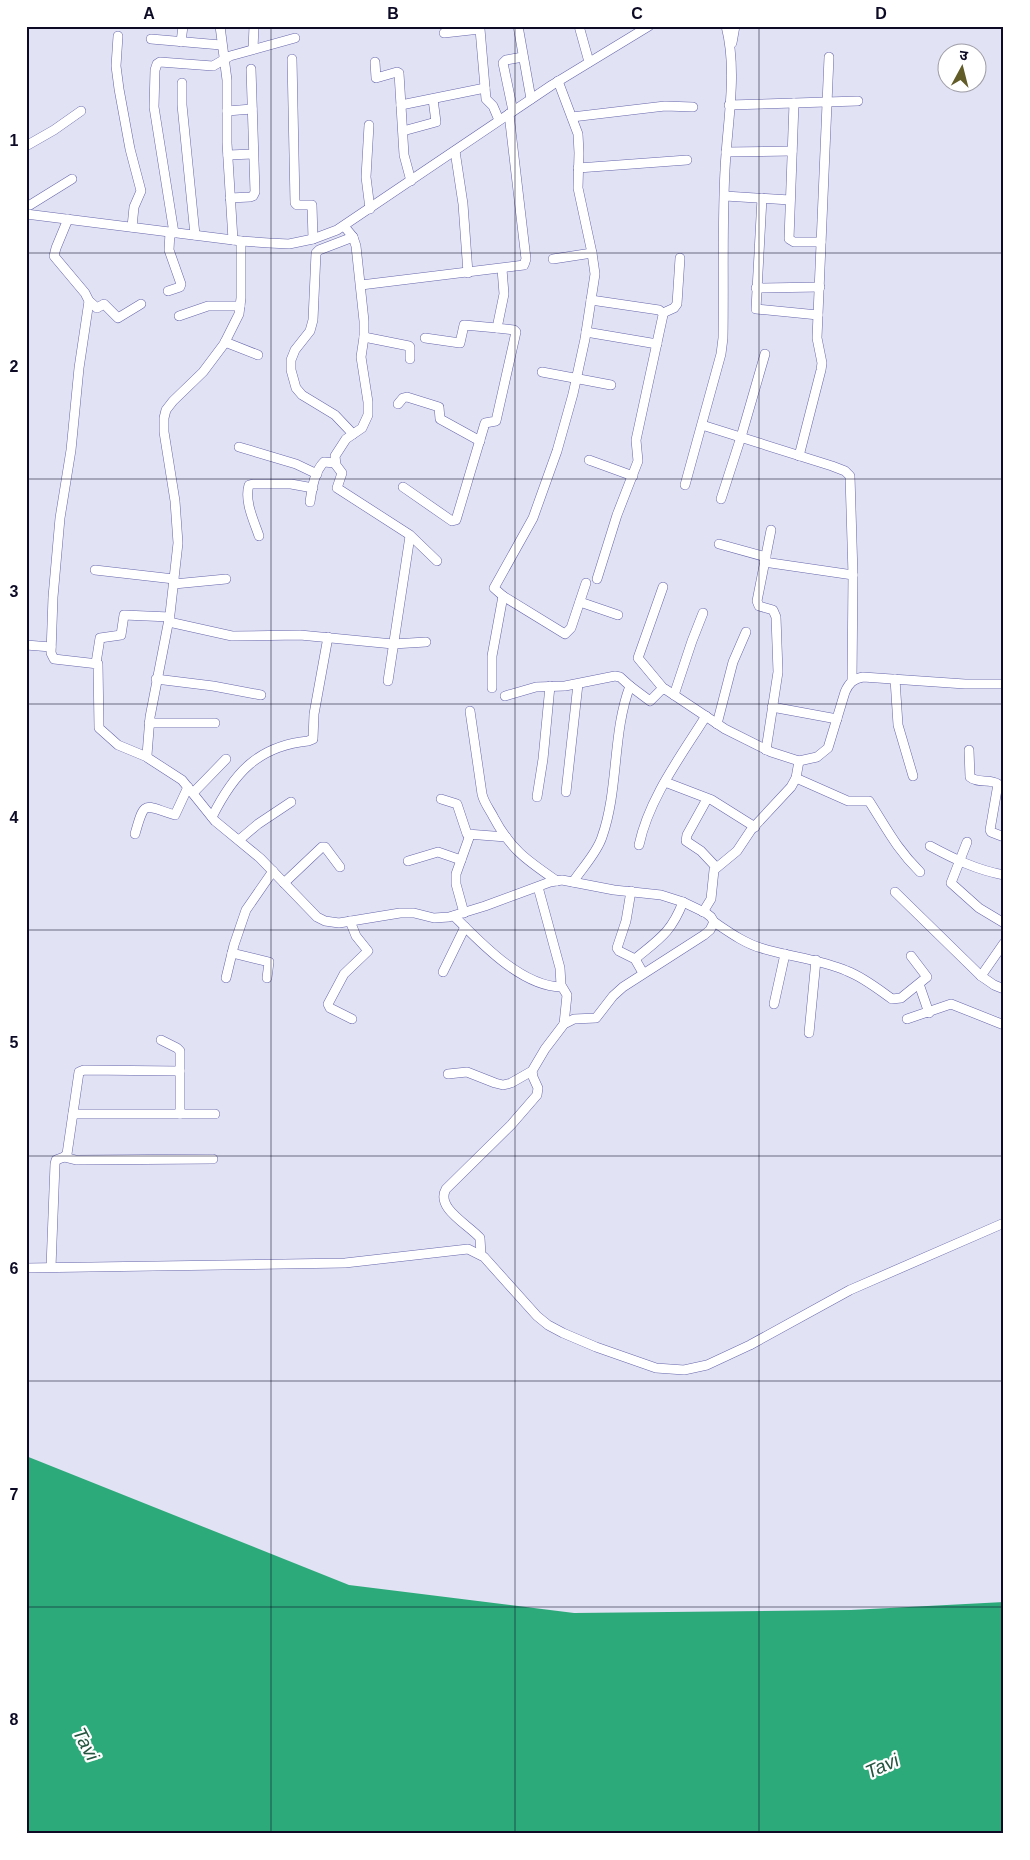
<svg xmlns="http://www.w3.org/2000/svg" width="1030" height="1860" font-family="Helvetica,'Noto Sans Devanagari',sans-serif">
<rect width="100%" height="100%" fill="#e1e2f3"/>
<polygon fill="#2caa7a" points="26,1456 349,1585 574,1613 851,1610 1004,1602 1004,1834 26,1834"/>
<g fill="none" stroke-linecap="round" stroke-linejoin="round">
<g stroke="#6766ad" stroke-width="10">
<g id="minor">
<polyline points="220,26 227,80 227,143 233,240"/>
<polyline points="518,26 531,99"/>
<polyline points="579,26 589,62"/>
<polyline points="444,33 480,29 486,99 493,106 499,120"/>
<polyline points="118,36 116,66 119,89 130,149 140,187 141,191 134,207 132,227"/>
<polyline points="151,39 221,45"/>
<polyline points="181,42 183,26"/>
<polyline points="732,43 735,26"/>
<polyline points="253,49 254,26"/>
<polyline points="292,59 295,203 297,205 312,205 313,239"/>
<polyline points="375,62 376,78 397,72 399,73 404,155 411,181"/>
<polyline points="558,81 578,134 579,153 578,188 592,253 595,274 585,339 573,394 557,451 533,518 494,588 503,596 565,634 571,628 586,583"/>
<polyline points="182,83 182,105 195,235"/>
<polyline points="794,103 789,239 794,242 821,242"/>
<polyline points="401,105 485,88"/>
<polyline points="729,105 858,101"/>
<polyline points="227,111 252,109"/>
<polyline points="513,111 503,63 506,60 523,57"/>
<polyline points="572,117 665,106 693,107"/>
<polyline points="369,125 366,177 370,209"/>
<polyline points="403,131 436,122 433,99"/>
<polyline points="26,146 54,130 81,111"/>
<polyline points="455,151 463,204 468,273"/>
<polyline points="726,152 792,151"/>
<polyline points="228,155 253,154"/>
<polyline points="578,168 687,160"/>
<polyline points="725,196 790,200"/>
<polyline points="230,198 250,197 253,196 255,192 251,69"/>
<polyline points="762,198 756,309 818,315"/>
<polyline points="30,205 72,179"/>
<polyline points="26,214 241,241 269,243 289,244 313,239 337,230 552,85 649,26"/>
<polyline points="68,219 56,248 54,256 85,293 89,301 79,368 71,450 60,518 53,597 51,653 54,659 98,664 99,728 118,745 147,757"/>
<polyline points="344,226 353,237 356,246 364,321 364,337 361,357 368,402 368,415 362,428 346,439 335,456 336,465 342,473 337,488 410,535 437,561"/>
<polyline points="174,233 154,107 155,70 157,64 160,62 213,66 230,56 295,38"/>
<path d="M241,241V298L239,314L224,344L203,372L173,401L166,410L164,418V432L175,501L178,543L170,614L150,717L147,755L148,758L182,780L215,821L260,858L317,917L325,921L339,923L400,913H414L434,918L449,917L485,906L550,882L562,880L614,890L661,895L683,902L706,913L711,917L714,922L710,930L704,935L623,987L613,996L596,1018L574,1019L564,1024L545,1049L532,1071L533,1077L538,1088L537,1095L511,1125L446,1189C435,1208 469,1225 480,1238L481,1255"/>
<polyline points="553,259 592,253"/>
<polyline points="361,285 524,265 526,259 509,114"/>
<polyline points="756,288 820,287"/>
<polyline points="168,291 180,287 181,284 169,250 170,232"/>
<polyline points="591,300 659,310 663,313 663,315 636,440 638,461 617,515 597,579"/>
<polyline points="89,301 97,308 104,304 118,318 141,304"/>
<polyline points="663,313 674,308 677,304 680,258"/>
<polyline points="179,316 208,306 240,306"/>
<polyline points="586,332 657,344"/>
<polyline points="364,337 409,346 410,347 410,359"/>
<polyline points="425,338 460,343 464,325 497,328"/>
<polyline points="225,342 258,355"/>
<polyline points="542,372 611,385"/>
<polyline points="398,404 403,398 407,397 439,407 440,419 480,441"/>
<polyline points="702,425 832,466 845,471 850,476 853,575 852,680"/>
<polyline points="353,434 335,415 302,395 296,388 291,370 291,360 295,350 310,331 313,320 316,253 319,250 353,237"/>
<polyline points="239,447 296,464 317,474"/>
<polyline points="799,456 821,370 822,363 817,338 829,57"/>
<polyline points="589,460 633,476"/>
<path d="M685,485L721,354L723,338C724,282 722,226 725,170C727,123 738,73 726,26"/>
<polyline points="403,487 452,521 456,520 485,423 496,421 516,332 514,330 497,328 504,294 502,269"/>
<polyline points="721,499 741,437 765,354"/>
<path d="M310,502C312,489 314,472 324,462L335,463"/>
<path d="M259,536C254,521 244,501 249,485L253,484H291L313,488"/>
<polyline points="719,544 766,557"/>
<polyline points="764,562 853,575"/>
<polyline points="95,570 174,579"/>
<polyline points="174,584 226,579"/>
<polyline points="580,602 618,615"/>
<polyline points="169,622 232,636 300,635 393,644 426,642"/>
<polyline points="26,645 51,647"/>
<polyline points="96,663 100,638 121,635 124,615 170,617"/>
<polyline points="156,679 213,686 261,695"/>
<polyline points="895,679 898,725 913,776"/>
<polyline points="388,681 410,536"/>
<path d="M630,686L650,701L661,690L665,689L725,729L771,752L799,761L817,757L828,748L845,692C849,683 853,679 863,677L965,684H1004"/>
<polyline points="492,688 492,656 503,596"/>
<polyline points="663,688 638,658 663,587"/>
<polyline points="674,695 692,641 703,613"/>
<path d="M505,696L536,687L565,686L615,676L620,677L630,686C612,733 619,789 602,837C597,853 582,868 573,882"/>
<polyline points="772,707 837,719"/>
<path d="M470,711L482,794C484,803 490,810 494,818C511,850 528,861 557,881"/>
<polyline points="149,723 215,723"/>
<polyline points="717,724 733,662 746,632"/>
<polyline points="766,750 778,672 776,617 773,610 759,606 757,601 771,530"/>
<path d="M969,750L970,777C978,784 990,778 998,784L990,830L991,832L1004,837"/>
<path d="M796,778L848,801H869C887,829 896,848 920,872"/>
<polyline points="665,782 712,800 755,827"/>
<polyline points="566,792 578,684"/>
<polyline points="193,793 226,759"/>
<polyline points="537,797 543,759 550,686"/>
<polyline points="441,799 457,804 467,834 506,837"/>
<polyline points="707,799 687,835 686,841 701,851 716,867"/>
<path d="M212,817C234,773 258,746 308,741L313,739L314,714L328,637"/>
<path d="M135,834C145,798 144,806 175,815L188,787"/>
<polyline points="239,840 258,824 291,802"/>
<polyline points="967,842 951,883 979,908 1004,923"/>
<path d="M639,845C649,798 681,756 706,716"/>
<path d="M930,846C954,859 977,870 1004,875"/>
<polyline points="408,861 438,852 461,860"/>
<polyline points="284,883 322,847 325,847 340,867"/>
<polyline points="538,887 560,968 561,985 567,995 564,1024"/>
<polyline points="631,891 626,921 617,948 619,951 635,959 643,973"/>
<polyline points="895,892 981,976"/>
<polyline points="703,912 711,899 714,870 737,851 751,830 791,787 796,778 799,761"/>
<polyline points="464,913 456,884 456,874 470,835"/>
<path d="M454,916C481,943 521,986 561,987"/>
<polyline points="350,921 356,936 368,951 344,974 328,1004 330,1008 352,1019"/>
<path d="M714,922C729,932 744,943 761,948C790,957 819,959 847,971C863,977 878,989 892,999L901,998L927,977L911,956"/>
<polyline points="1004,943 981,976 994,985 1004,989"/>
<polyline points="232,953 269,962 267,978"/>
<path d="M635,959C659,939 671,933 683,902"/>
<polyline points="443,972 465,927"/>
<polyline points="226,978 234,945 246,910 273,871"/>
<polyline points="919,984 929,1013"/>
<polyline points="774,1004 785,954"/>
<polyline points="907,1019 951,1004 1004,1025"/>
<polyline points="809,1033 816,960"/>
<polyline points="161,1040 177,1048 180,1051 180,1114"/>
<polyline points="448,1074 467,1072 495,1083 503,1085 511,1083 532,1071"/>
<polyline points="73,1114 215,1114"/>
<polyline points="64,1157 76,1160 213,1159"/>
<polyline points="51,1267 55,1164 56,1160 64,1157 67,1154 79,1072 84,1070 180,1071"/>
<polyline points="26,1268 345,1263 468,1249 484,1257 537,1316 548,1325 563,1333 596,1347 656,1368 684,1370 707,1365 750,1345 850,1290 1004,1223"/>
</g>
</g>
<use href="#minor" stroke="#fff" stroke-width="9"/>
</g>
<path fill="none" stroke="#0c0a25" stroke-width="1" stroke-opacity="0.55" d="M271,26V1834M515,26V1834M759,26V1834M26,253H1004M26,479H1004M26,704H1004M26,930H1004M26,1156H1004M26,1381H1004M26,1607H1004"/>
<g text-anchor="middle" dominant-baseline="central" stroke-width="4.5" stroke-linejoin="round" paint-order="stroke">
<g font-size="19" font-style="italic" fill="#255540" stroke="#fff">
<text transform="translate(86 1744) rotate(62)">Tavi</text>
<text transform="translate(882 1766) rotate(-24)">Tavi</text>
</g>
</g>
<rect width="1030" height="1860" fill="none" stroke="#ffffff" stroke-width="55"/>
<g transform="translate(962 68) rotate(7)"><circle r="24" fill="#ffffff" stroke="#9e9da8"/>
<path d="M0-4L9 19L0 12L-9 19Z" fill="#625c28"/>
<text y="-8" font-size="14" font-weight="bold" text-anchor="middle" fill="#0c0a25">उ</text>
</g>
<rect x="28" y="28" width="974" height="1804" fill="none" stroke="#0c0a25" stroke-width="2"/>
<g font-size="16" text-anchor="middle" font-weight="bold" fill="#0c0a25">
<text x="149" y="19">A</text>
<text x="393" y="19">B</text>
<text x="637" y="19">C</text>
<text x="881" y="19">D</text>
<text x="14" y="146">1</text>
<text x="14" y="372">2</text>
<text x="14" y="597">3</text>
<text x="14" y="823">4</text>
<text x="14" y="1048">5</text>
<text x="14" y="1274">6</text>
<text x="14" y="1500">7</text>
<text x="14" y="1725">8</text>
</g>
</svg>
